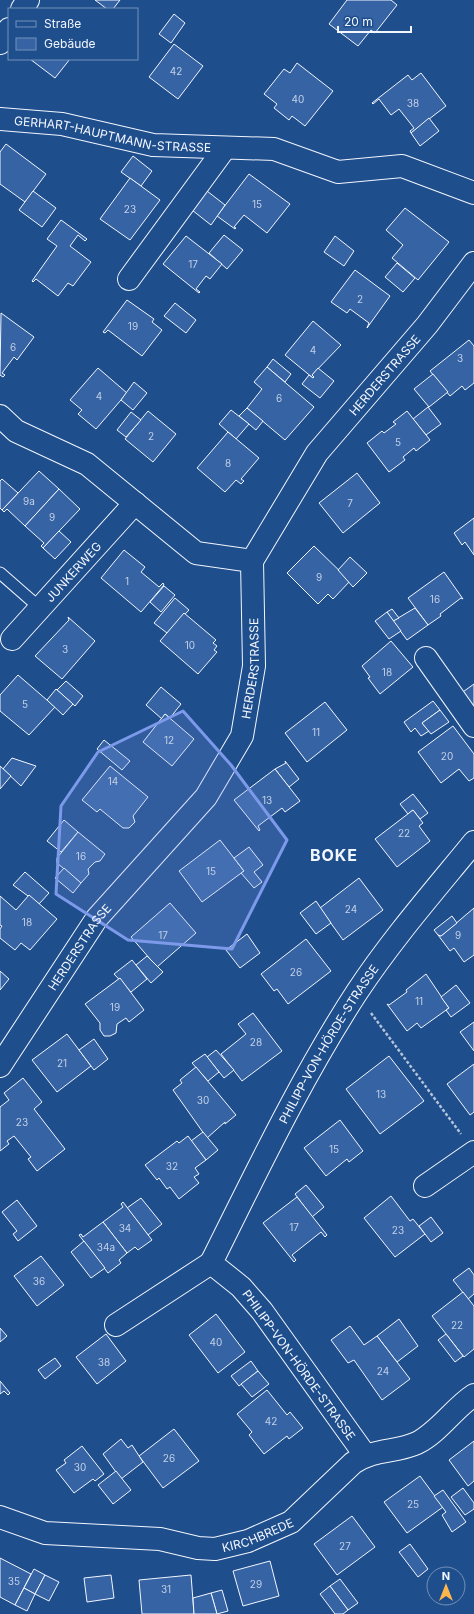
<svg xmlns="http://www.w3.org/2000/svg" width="474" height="1614" font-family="Inter,sans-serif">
<rect width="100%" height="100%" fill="#1f4e8c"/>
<g fill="#3563a3" stroke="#f2f6ff">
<polygon points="95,0 120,0 113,9 107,9"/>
<polygon points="347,0 391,0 397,5 375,33 371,30 358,46 329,24"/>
<polygon points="174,14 185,23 171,43 159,34"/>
<polygon points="174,44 203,66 178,99 149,77"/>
<polygon points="30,59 70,59 55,78"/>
<polygon points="297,63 333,91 305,126 292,116 289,120 274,108 277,104 264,94 284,69 290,73"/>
<polygon points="421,73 446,106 411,133 410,131 414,128 399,109 391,115 379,99 373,104 372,103 408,75 412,80"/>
<polygon points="429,118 439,131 420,146 411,133"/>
<polygon points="6,144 46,174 25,202 0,184 0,152"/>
<polygon points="133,156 152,171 141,186 121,172"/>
<polygon points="249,174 290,204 267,233 244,215 234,227 236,228 235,229 217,216"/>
<polygon points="130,178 160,200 130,240 100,219"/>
<polygon points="33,191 56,208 42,227 19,210"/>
<polygon points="207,191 225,205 211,225 192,210"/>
<polygon points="405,208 449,242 418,280 392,258 403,245 386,230"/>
<polygon points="61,220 87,239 85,241 78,235 70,246 91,262 73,286 68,283 58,296 36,279 33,282 32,281 57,246 47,239"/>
<polygon points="224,235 243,250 227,269 209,253"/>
<polygon points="186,236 222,264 210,279 206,276 196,289 200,292 199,293 163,264"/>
<polygon points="335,236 354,251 344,266 324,252"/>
<polygon points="397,263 415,278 403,292 385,277"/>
<polygon points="355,270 390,296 367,328 369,323 350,309 347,313 331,302"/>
<polygon points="127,300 154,319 152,322 162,330 142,356 108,330 105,333 103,332"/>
<polygon points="175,303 196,320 186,333 164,316"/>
<polygon points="1,313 34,337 17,360 14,357 2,373 5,375 3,377 0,375"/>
<polygon points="313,321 341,345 312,375 314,377 313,378 285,355"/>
<polygon points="469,340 474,346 474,383 465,390 462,386 450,396 430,371"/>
<polygon points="273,359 291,374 285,382 267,367"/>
<polygon points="267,367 314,407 285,440 247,408 262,389 254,382"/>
<polygon points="98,368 127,393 96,429 78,414 82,410 70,400"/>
<polygon points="318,368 334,381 320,398 302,384 309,375 313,378 314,377 312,375"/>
<polygon points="433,374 448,392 429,407 414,389"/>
<polygon points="134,382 147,393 133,410 121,400"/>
<polygon points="428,407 441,424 426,435 413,419"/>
<polygon points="247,408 263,421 256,430 239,416"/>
<polygon points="231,410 249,424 236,439 219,424"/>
<polygon points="148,411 176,434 153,462 125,439"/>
<polygon points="407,411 430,440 416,451 414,448 403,457 405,460 389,472 367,443 382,431 384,433 396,424 393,422"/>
<polygon points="131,412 141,420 126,437 117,430"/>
<polygon points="228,432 259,458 241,479 244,481 241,484 236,480 225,492 197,468"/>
<polygon points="39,471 59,489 25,526 7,509 4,512 2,510"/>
<polygon points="357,473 380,503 343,533 319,503"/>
<polygon points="2,479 18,493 2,510 0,508 0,481"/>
<polygon points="59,489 80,509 43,548 41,546 44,543 25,526"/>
<polygon points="474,518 474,555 465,542 462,545 454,533"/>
<polygon points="59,531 71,542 55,559 43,548"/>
<polygon points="314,546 350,581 333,599 328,594 318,604 287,573"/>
<polygon points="124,550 145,567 141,572 159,587 163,583 164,585 141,612 101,578"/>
<polygon points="350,557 367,573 353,587 338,570"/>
<polygon points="444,572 463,599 461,598 440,614 441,616 428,625 408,598"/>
<polygon points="164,586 175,595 161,612 150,602"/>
<polygon points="175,598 189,610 167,633 154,623"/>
<polygon points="415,608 428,625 407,640 393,621"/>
<polygon points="392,609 399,618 393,621 387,612"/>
<polygon points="387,612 401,631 389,639 375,621"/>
<polygon points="184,613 216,640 213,643 217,646 214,650 217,652 198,674 160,641"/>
<polygon points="68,617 95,641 62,679 35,656 69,620"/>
<polygon points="391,641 413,667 380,694 368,678 370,677 362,666"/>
<polygon points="18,675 55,707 29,735 0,711 0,695"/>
<polygon points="66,681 83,696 75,706 57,690"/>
<polygon points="474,684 474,712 460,694"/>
<polygon points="161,687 181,704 170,718 165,714 162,719 146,705"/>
<polygon points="56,689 73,704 63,715 47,700"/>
<polygon points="433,701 440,710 422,723 429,731 421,736 415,728 411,732 404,722"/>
<polygon points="325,702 347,730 307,762 285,733"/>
<polygon points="440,710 449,722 431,734 422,723"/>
<polygon points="165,714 194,739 172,766 143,742"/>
<polygon points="453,726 474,754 474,778 469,781 459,769 441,783 418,752"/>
<polygon points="104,740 130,761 122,770 97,749"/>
<polygon points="12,758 36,766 21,786 3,769"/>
<polygon points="285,761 299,779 289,787 275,769 286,763"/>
<polygon points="0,766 11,776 0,789"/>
<polygon points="110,766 148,797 133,816 135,822 129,828 123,828 100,809 97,812 82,800"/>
<polygon points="275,769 300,801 285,812 282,808 258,826 260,830 259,831 234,800"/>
<polygon points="413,794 428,813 420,819 413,810 408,814 400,804"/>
<polygon points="413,810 423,823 419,826 430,841 397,867 375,839"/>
<polygon points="64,820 78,832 61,852 47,841"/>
<polygon points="78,832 105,854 100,861 95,862 88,869 89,874 81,883 57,863 57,858"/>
<polygon points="220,840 244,871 202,902 179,871"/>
<polygon points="249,847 263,865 254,872 262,882 254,888 241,873 244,871 234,858"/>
<polygon points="64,868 81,883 73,893 55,878"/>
<polygon points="25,872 49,893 39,904 13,885"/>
<polygon points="359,878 383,910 343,940 320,908"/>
<polygon points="29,895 57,919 30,950 21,943 15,950 0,938 0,929 2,926 0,925 0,896 16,910"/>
<polygon points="316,901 331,923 316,934 300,913"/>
<polygon points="170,903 196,933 157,967 131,937"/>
<polygon points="474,908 474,955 464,962 454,948 450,951 438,935 441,936"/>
<polygon points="452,916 457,923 441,936 438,935 434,930"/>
<polygon points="247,934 260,953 240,968 226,950"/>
<polygon points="306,939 331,971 288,1004 277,989 274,991 261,974"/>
<polygon points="147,956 163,972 151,983 136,965"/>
<polygon points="132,960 147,979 131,992 114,974"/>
<polygon points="0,971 9,979 0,990"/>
<polygon points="426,974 449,1008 421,1028 417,1023 407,1031 387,1004 389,1005 407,992 406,990"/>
<polygon points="120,978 144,1010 129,1022 126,1018 117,1024 116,1033 110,1036 104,1036 100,1030 100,1023 85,1004"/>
<polygon points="456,985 470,1003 451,1017 446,1010 449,1008 441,997"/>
<polygon points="253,1013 282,1051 242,1081 221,1054 246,1034 238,1024"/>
<polygon points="474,1022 474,1051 460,1032"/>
<polygon points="67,1034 91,1066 57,1092 32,1060"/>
<polygon points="94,1039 108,1059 94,1070 79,1050"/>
<polygon points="216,1050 234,1070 224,1078 207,1057"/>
<polygon points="205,1054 219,1072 208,1081 192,1063"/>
<polygon points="389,1056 424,1101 380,1134 346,1089"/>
<polygon points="474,1064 474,1112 470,1115 447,1084"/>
<polygon points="196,1067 236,1115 225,1124 225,1122 207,1138 173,1090 182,1083 180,1080"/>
<polygon points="23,1078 42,1102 34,1109 65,1149 37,1171 28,1159 31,1157 14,1136 7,1141 9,1144 0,1151 0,1107 9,1100 4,1093"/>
<polygon points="340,1120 363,1151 349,1162 347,1159 326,1176 304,1148"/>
<polygon points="203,1132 218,1150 206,1160 191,1141"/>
<polygon points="188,1136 206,1160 195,1168 199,1174 194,1177 199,1183 179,1199 170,1187 167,1189 159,1178 157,1180 145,1165 177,1141 179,1143"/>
<polygon points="306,1185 324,1207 312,1217 295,1194"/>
<polygon points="391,1196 410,1221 413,1219 425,1234 395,1257 364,1218"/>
<polygon points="297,1197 327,1235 325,1237 321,1232 292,1255 296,1260 294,1262 263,1223"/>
<polygon points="141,1198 162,1224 148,1235 127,1208"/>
<polygon points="17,1200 37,1226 18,1241 13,1234 17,1231 2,1212"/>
<polygon points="123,1202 152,1240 138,1250 135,1247 127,1253 103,1222 123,1207 121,1204"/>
<polygon points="431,1217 443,1233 431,1242 419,1226"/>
<polygon points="103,1222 127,1253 119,1260 121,1263 108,1273 79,1235 81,1234 83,1237"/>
<polygon points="84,1241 105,1268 91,1278 71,1252"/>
<polygon points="41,1256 64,1285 37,1306 14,1276"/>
<polygon points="469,1268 474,1275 474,1294 468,1299 453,1280"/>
<polygon points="463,1292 474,1306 474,1349 464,1357 432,1316"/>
<polygon points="216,1314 245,1352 218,1373 189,1335"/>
<polygon points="399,1319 418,1346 397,1362 377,1336"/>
<polygon points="350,1326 364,1345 377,1336 410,1379 382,1400 354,1360 348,1363 331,1340"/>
<polygon points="0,1328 7,1336 0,1342"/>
<polygon points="106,1334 126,1361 97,1384 76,1357"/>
<polygon points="446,1334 463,1356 455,1362 438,1340"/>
<polygon points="55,1358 61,1366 45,1379 38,1370"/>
<polygon points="251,1361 258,1371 239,1386 231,1376"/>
<polygon points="258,1371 269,1384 252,1397 241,1384"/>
<polygon points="0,1381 10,1393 8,1395 4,1391 0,1394"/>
<polygon points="267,1390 287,1415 290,1412 303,1428 289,1439 287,1436 264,1454 249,1435 252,1432 237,1414"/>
<polygon points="174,1429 199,1461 163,1488 139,1456"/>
<polygon points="121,1439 128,1448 132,1445 143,1462 121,1479 103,1454"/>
<polygon points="474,1441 474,1481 468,1486 449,1460"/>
<polygon points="82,1446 104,1474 95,1481 93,1479 74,1493 56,1470 66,1463 64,1460"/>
<polygon points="116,1471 131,1490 113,1504 98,1485"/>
<polygon points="420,1476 443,1507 407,1533 384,1502"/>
<polygon points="463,1488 474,1503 474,1509 465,1515 451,1497"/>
<polygon points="443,1490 466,1522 452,1532 442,1515 446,1512 434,1496"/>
<polygon points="352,1516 375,1547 337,1575 314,1544"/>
<polygon points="410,1544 428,1569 418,1577 399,1552"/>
<polygon points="0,1558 31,1574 15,1605 0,1597"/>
<polygon points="270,1561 279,1596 243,1606 233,1571"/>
<polygon points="34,1569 45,1575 35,1594 24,1588"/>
<polygon points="45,1575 59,1582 49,1601 35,1594"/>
<polygon points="111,1575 114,1598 87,1602 84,1578"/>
<polygon points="191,1575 194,1614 142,1614 139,1580"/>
<polygon points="340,1579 358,1603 348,1610 330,1586"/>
<polygon points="330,1586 348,1610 343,1614 335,1614 320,1594"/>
<polygon points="24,1588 35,1594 27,1611 15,1605"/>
<polygon points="222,1590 228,1611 217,1614 211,1593"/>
<polygon points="211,1593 217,1614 194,1614 193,1598"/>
</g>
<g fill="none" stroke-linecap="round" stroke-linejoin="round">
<g stroke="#f2f6ff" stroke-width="13">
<polyline id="lane" points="0,573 40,608"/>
</g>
<g stroke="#f2f6ff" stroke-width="24">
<g id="street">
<polyline points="22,9 28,0"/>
<polyline points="0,43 9,29"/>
<path id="s1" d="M0,119L62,124L153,145L274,149L338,172L402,166L474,193"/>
<polyline points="129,279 225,148"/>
<polyline points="0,416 16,431 87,464 196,553 252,561"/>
<path id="s2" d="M12,639L135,503"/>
<polyline points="426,658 474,726"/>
<path id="s3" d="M0,1066L97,918L206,797L242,736L254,666L252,561L317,453L427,325L474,263"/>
<polyline points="425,1186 474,1152"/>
<polyline points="116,1325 211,1263"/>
<path id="s4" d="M365,1455L262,1311L241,1287L211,1263C257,1171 301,1078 357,992C392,939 434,891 474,842"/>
<path id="s5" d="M0,1517L45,1533L160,1539L198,1548L215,1549L248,1541L291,1522L353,1463C375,1448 395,1453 417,1443C439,1432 454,1408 474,1395"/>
</g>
</g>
<polyline stroke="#b3c4dc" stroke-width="2.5" stroke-dasharray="3 2" stroke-linecap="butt" points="371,1013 461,1134"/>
<use href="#lane" stroke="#1f4e8c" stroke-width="11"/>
<use href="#street" stroke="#1f4e8c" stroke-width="22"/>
</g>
<path fill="#7d9aea" fill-opacity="0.2" stroke="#7d9aea" stroke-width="3" stroke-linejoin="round" d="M183,711L231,765L287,840L232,949L128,940L56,894L61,806L98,752Z"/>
<g text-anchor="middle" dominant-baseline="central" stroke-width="3" stroke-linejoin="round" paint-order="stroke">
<g font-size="10" fill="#c3d1e8">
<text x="176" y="71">42</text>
<text x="298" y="99">40</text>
<text x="413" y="103">38</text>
<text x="257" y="204">15</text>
<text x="130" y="209">23</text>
<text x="193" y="264">17</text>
<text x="360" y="299">2</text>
<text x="133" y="326">19</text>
<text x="13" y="347">6</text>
<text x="313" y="350">4</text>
<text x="460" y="358">3</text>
<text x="99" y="396">4</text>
<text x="279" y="398">6</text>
<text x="151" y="436">2</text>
<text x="398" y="442">5</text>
<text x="228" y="463">8</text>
<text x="29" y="501">9a</text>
<text x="350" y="503">7</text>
<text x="52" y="517">9</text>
<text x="319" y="577">9</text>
<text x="127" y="581">1</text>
<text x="435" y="599">16</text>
<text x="190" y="645">10</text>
<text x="65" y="649">3</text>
<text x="387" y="672">18</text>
<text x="25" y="704">5</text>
<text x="316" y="732">11</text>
<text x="169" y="740">12</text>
<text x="447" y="756">20</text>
<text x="113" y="781">14</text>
<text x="267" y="800">13</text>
<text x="404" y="833">22</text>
<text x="81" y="856">16</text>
<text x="211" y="871">15</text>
<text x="351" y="909">24</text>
<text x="27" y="922">18</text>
<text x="163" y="935">17</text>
<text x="458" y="935">9</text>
<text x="296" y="972">26</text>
<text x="419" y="1001">11</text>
<text x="115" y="1007">19</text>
<text x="256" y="1042">28</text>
<text x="62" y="1063">21</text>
<text x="381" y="1094">13</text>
<text x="203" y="1100">30</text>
<text x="22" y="1122">23</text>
<text x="334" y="1149">15</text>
<text x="172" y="1166">32</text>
<text x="294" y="1227">17</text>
<text x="125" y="1228">34</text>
<text x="398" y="1230">23</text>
<text x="106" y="1247">34a</text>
<text x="39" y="1281">36</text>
<text x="457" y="1325">22</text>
<text x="216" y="1342">40</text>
<text x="104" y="1362">38</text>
<text x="383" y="1371">24</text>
<text x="271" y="1421">42</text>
<text x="169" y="1458">26</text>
<text x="80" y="1467">30</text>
<text x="413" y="1504">25</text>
<text x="345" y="1546">27</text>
<text x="14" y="1581">35</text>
<text x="256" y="1584">29</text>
<text x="166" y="1589">31</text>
</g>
<g font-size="12" fill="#f2f6ff" stroke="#1f4e8c">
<text stroke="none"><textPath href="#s1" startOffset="114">GERHART-HAUPTMANN-STRASSE</textPath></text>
<text stroke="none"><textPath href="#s3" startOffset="816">HERDERSTRASSE</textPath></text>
<text stroke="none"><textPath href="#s2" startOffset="91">JUNKERWEG</textPath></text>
<text stroke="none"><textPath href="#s3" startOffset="479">HERDERSTRASSE</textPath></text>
<text stroke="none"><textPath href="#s3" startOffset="143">HERDERSTRASSE</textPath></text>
<text stroke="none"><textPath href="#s4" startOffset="496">PHILIPP-VON-HÖRDE-STRASSE</textPath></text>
<text transform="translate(299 1365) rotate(54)">PHILIPP-VON-HÖRDE-STRASSE</text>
<text stroke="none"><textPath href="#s5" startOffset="264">KIRCHBREDE</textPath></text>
</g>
<g font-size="16" font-weight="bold" letter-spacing="1" fill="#f2f6ff" stroke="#1f4e8c">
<text x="334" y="855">BOKE</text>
</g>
</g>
<rect x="8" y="8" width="130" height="52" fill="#1f4e8c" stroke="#7391ba"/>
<rect x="16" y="21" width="20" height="6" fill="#1f4e8c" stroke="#7391ba"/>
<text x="44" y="28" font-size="12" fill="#f2f6ff">Straße</text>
<rect x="16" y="38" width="20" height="12" fill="#3563a3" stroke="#7391ba"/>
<text x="44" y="48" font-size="12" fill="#f2f6ff">Gebäude</text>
<g transform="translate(446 1586)"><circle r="19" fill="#1f4e8c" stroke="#7391ba"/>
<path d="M0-3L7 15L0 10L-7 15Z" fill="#ffb74d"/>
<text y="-6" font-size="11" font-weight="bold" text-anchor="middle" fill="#f2f6ff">N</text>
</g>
<path d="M338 26v6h73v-6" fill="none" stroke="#f2f6ff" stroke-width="2"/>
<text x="344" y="26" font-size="12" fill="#f2f6ff" stroke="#1f4e8c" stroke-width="3" paint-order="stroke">20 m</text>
</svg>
